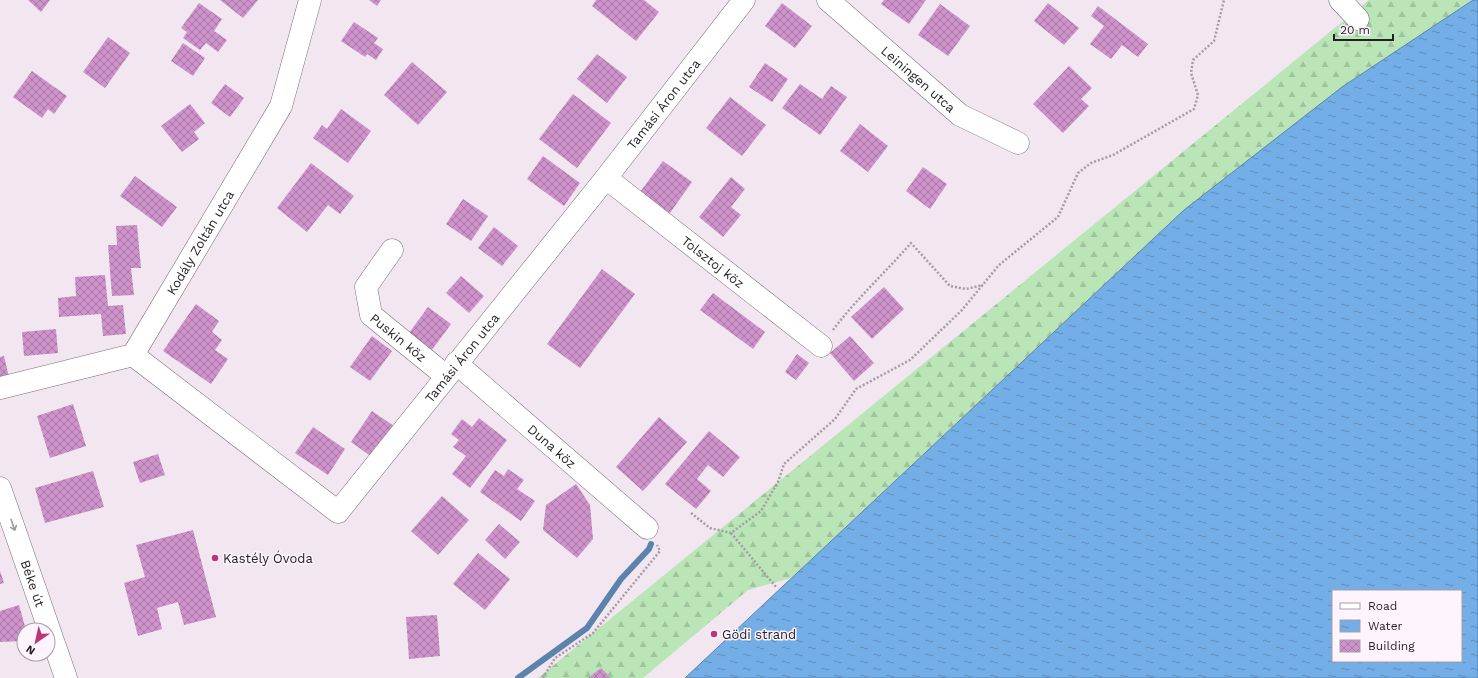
<svg xmlns="http://www.w3.org/2000/svg" width="1478" height="678" font-family="'Work Sans',sans-serif">
<defs>
<pattern id="forest-firs" width="22" height="20" patternUnits="userSpaceOnUse"><rect width="22" height="20" fill="#b9e5b7"/><path d="M5 1l3.5 6h-7zM16 11l3.5 6h-7z" fill="#9fc49d"/></pattern>
<pattern id="water-ripples" width="26" height="14" patternUnits="userSpaceOnUse"><rect width="26" height="14" fill="#73aee7"/><path d="M2 4q2-2 4 0t4 0M15 11q2-2 4 0t4 0" fill="none" stroke="#5e8dbb"/></pattern>
<pattern id="building-cross-hatch" width="8" height="8" patternUnits="userSpaceOnUse"><rect width="8" height="8" fill="#cf93cc"/><path d="M0 0l8 8M0 8l8-8" fill="none" stroke="#a877a5"/></pattern>
</defs>
<rect width="100%" height="100%" fill="#f2e6f1"/>
<polygon fill="url(#forest-firs)" points="1369,0 1473,0 1342,87 1184,210 791,578 748,590 643,678 538,678"/>
<path fill="url(#water-ripples)" stroke="#5b83ac" fill-rule="evenodd" d="M1473,0H1478V678H685L1184,210L1342,87ZM1333,591H1461V661H1333Z"/>
<g fill="none" stroke-linecap="round" stroke-linejoin="round">
<polyline stroke="#5b83ac" stroke-width="6" points="518,678 587,628 621,579 649,549 651,544"/>
</g>
<g fill="url(#building-cross-hatch)">
<polygon points="28,0 50,0 41,12"/>
<polygon points="220,0 258,0 243,18"/>
<polygon points="369,0 381,0 377,6"/>
<polygon points="596,0 644,0 659,12 636,41 592,6"/>
<polygon points="884,0 926,0 909,24 881,4"/>
<polygon points="199,3 222,19 214,31 227,40 218,52 206,43 200,50 183,38 187,32 181,28"/>
<polygon points="782,3 812,26 795,48 765,26"/>
<polygon points="1048,3 1079,28 1064,45 1034,21"/>
<polygon points="940,4 970,26 948,56 918,35"/>
<polygon points="1098,6 1148,44 1138,57 1122,45 1111,59 1090,44 1104,26 1091,16"/>
<polygon points="354,22 378,38 374,43 383,49 376,60 367,54 365,57 341,41"/>
<polygon points="108,37 130,53 105,88 83,72"/>
<polygon points="183,43 205,58 193,76 171,61"/>
<polygon points="597,54 627,77 607,103 577,79"/>
<polygon points="412,62 447,92 418,125 384,95"/>
<polygon points="765,63 788,79 772,102 749,87"/>
<polygon points="1069,66 1092,88 1081,99 1089,106 1063,133 1033,104"/>
<polygon points="32,71 67,96 54,114 48,109 42,118 13,97"/>
<polygon points="225,84 244,98 230,117 211,103"/>
<polygon points="800,84 822,99 831,86 847,97 820,135 782,108"/>
<polygon points="573,94 611,123 577,168 539,139"/>
<polygon points="730,97 766,125 742,156 706,128"/>
<polygon points="190,104 205,123 194,132 199,139 182,152 161,126"/>
<polygon points="341,109 371,131 348,163 313,138 322,125 327,129"/>
<polygon points="860,124 888,146 868,172 840,151"/>
<polygon points="543,156 580,183 564,206 527,179"/>
<polygon points="663,161 692,182 670,213 640,192"/>
<polygon points="311,163 354,196 340,214 328,205 307,232 277,208"/>
<polygon points="923,167 947,184 930,209 906,191"/>
<polygon points="135,176 177,207 162,227 120,196"/>
<polygon points="731,177 745,189 731,207 741,215 723,237 699,217"/>
<polygon points="463,199 488,216 471,241 446,224"/>
<polygon points="137,225 141,268 131,268 134,295 112,296 108,245 117,245 116,226"/>
<polygon points="494,227 518,246 502,266 478,248"/>
<polygon points="602,269 635,294 580,368 547,344"/>
<polygon points="105,275 108,306 123,305 126,334 103,336 101,314 59,317 58,298 76,296 75,277"/>
<polygon points="461,276 484,296 469,313 446,293"/>
<polygon points="884,287 904,309 872,339 851,317"/>
<polygon points="713,293 765,332 753,349 700,310"/>
<polygon points="196,304 219,321 212,332 222,340 215,350 228,359 211,384 163,351"/>
<polygon points="428,307 451,324 432,350 409,333"/>
<polygon points="56,329 58,353 24,356 22,332"/>
<polygon points="372,336 392,351 370,381 350,367"/>
<polygon points="850,336 874,363 854,381 830,353"/>
<polygon points="797,354 809,363 796,380 785,372"/>
<polygon points="4,356 9,377 0,379 0,357"/>
<polygon points="73,404 86,446 50,458 37,416"/>
<polygon points="372,411 394,426 372,457 351,442"/>
<polygon points="659,417 687,442 643,491 616,467"/>
<polygon points="479,418 507,440 470,488 452,474 466,456 453,447 459,440 451,434 462,419 472,427"/>
<polygon points="313,427 345,449 328,475 295,453"/>
<polygon points="709,431 740,457 723,477 708,465 697,479 711,491 696,509 665,484"/>
<polygon points="158,454 165,475 140,483 133,462"/>
<polygon points="508,469 524,480 517,489 535,501 521,521 480,492 495,470 504,476"/>
<polygon points="93,471 104,507 45,523 35,488"/>
<polygon points="576,484 590,505 593,539 577,558 543,530 546,505"/>
<polygon points="442,496 469,520 438,555 411,531"/>
<polygon points="499,524 520,542 505,559 485,540"/>
<polygon points="193,530 216,617 184,625 178,602 157,608 162,629 138,636 124,583 145,577 136,545"/>
<polygon points="478,553 510,579 485,610 453,584"/>
<polygon points="0,571 4,583 0,584"/>
<polygon points="19,605 26,630 24,630 24,641 0,642 0,611"/>
<polygon points="437,615 440,656 409,659 406,617"/>
<polygon points="601,668 611,678 588,678"/>
</g>
<g fill="none" stroke-linecap="round" stroke-linejoin="round">
<g stroke="#786d77" stroke-width="23">
<g id="minor">
<path id="s1" d="M828,0L960,115L1018,143"/>
<polyline points="1340,0 1358,19"/>
<path id="s2" d="M606,178L821,346"/>
<path id="s3" d="M392,250L366,287L371,315L446,376"/>
<path id="s4" d="M133,355L338,512L606,178L744,0"/>
<path id="s5" d="M456,363L647,528"/>
<path id="s6" d="M0,388L133,355L281,106L310,0"/>
<path id="s7" d="M0,488L66,678"/>
</g>
</g>
<g stroke="#a49ba3" stroke-width="2.5" stroke-dasharray="2 2" stroke-linecap="butt">
<path d="M833,330C857,298 885,273 911,243L950,286L966,289L983,285"/>
<polyline points="691,513 710,528 731,533 761,511 778,482 784,464 835,419 856,389 910,360 962,310 999,265 1058,217 1078,173 1091,163 1113,155 1194,109 1198,95 1191,73 1193,60 1214,41 1224,0"/>
<polyline points="731,533 776,587"/>
<polyline points="543,678 555,658 593,633 660,551 657,545"/>
</g>
<use href="#minor" stroke="#fff" stroke-width="22"/>
</g>
<defs><path id="oneway-shaft" d="M-6 0H5M1.5-3L5.5 0L1.5 3" fill="none" stroke-width="1.6" stroke-linecap="round" stroke-linejoin="round"/></defs>
<use stroke="#9c9a9c" href="#oneway-shaft" transform="translate(13 525) rotate(71)"/>
<g fill="#ba3579" stroke="#fef4fd" stroke-width="1.5">
<circle cx="215" cy="558" r="4"/>
<circle cx="714" cy="634" r="4"/>
</g>
<g text-anchor="middle" dominant-baseline="central" stroke-width="3" stroke-linejoin="round" paint-order="stroke">
<g font-size="13" fill="#231f23" stroke="#fef4fd">
<text stroke="none"><textPath href="#s1" startOffset="120">Leiningen utca</textPath></text>
<text stroke="none"><textPath href="#s4" startOffset="780">Tamási Áron utca</textPath></text>
<text stroke="none"><textPath href="#s6" startOffset="268">Kodály Zoltán utca</textPath></text>
<text stroke="none"><textPath href="#s2" startOffset="136">Tolsztoj köz</textPath></text>
<text stroke="none"><textPath href="#s3" startOffset="109">Puskin köz</textPath></text>
<text stroke="none"><textPath href="#s4" startOffset="456">Tamási Áron utca</textPath></text>
<text stroke="none"><textPath href="#s5" startOffset="127">Duna köz</textPath></text>
<text stroke="none"><textPath href="#s7" startOffset="101">Béke út</textPath></text>
</g>
<g font-size="13" fill="#231f23" stroke="#fef4fd" text-anchor="start">
<text x="223" y="558">Kastély Óvoda</text>
<text x="722" y="634">Gödi strand</text>
</g>
</g>
<rect x="1332" y="590" width="130" height="72" fill="#fef4fd" stroke="#a69fa6"/>
<rect x="1340" y="603" width="20" height="6" fill="#ffffff" stroke="#a69fa6"/>
<text x="1368" y="610" font-size="12" fill="#231f23">Road</text>
<rect x="1340" y="620" width="20" height="12" fill="url(#water-ripples)" stroke="#a69fa6"/>
<text x="1368" y="630" font-size="12" fill="#231f23">Water</text>
<rect x="1340" y="640" width="20" height="12" fill="url(#building-cross-hatch)" stroke="#a69fa6"/>
<text x="1368" y="650" font-size="12" fill="#231f23">Building</text>
<g transform="translate(36 642) rotate(214)"><circle r="19" fill="#fef4fd" stroke="#a69fa6"/>
<path d="M0-3L7 15L0 10L-7 15Z" fill="#ba3579"/>
<text y="-6" font-size="11" font-weight="bold" text-anchor="middle" fill="#231f23">N</text>
</g>
<path d="M1334 34v6h59v-6" fill="none" stroke="#231f23" stroke-width="2"/>
<text x="1340" y="34" font-size="12" fill="#231f23" stroke="#fef4fd" stroke-width="3" paint-order="stroke">20 m</text>
</svg>
